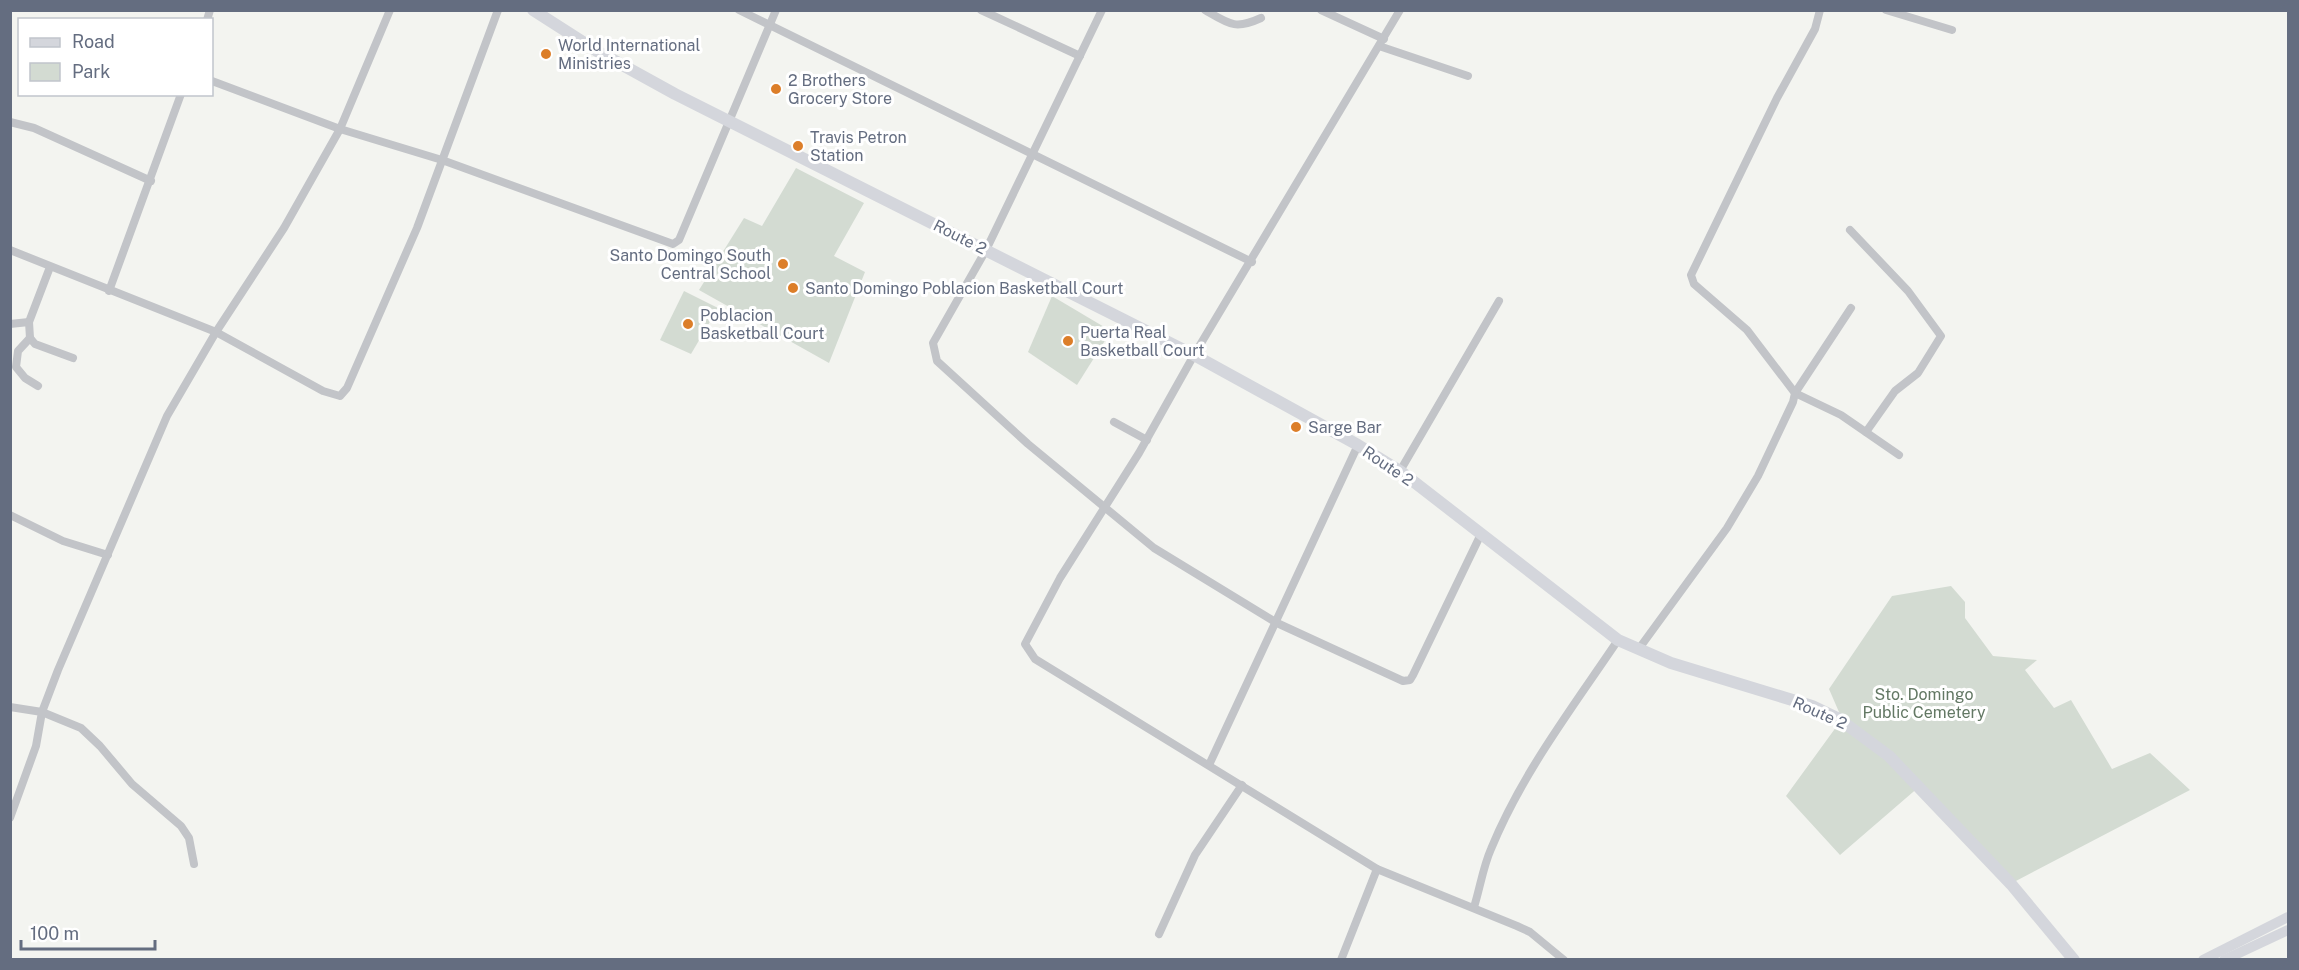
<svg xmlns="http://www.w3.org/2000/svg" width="2299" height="970" font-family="'Public Sans',sans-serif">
<rect width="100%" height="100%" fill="#f3f4f0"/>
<g fill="#d3dbd2">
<polygon points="796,168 864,203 834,256 865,272 829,363 699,290 744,218 762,226"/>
<polygon points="684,291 718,308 691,354 660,340"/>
<polygon points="1052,296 1111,331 1077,385 1028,352"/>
<polygon points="1951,586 1965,602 1965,618 1993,656 2037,660 2025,670 2054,708 2071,700 2112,769 2150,753 2190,790 2014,882 1920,786 1840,855 1786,796 1842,719 1829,689 1892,596"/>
</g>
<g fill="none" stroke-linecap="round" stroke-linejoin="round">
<g stroke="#c2c4c8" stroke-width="8">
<polyline points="739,10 1252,262"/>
<polyline points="981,10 1080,56"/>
<polyline points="1102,10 986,250 933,343 937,361 1028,444 1154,548 1277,623 1403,681 1410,680 1413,675 1481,534"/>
<path d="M1205,10C1229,24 1235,30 1261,18"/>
<polyline points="1321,10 1384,39"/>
<polyline points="1400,10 1194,355 1139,453 1060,578 1025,644 1035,659 1377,869 1517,926 1530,932 1564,960"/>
<polyline points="1886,10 1952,30"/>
<polyline points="207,20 210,10"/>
<polyline points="1379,46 1468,76"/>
<polyline points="212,81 340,129 442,160 673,244 679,240 776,10"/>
<polyline points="10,122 34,128 151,181"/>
<polyline points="1850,230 1908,291 1941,336 1918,373 1895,391 1866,432"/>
<polyline points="10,250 216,332 323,391 340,396 347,388 417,228 498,10"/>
<polyline points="50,267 29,322 30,338 35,344 73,358"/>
<polyline points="109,291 181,94"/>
<polyline points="1851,308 1795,393 1841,415 1899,455"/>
<polyline points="10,324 29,322"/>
<polyline points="30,338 18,351 16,367 25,378 38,386"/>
<polyline points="1114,422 1147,440"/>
<polyline points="1400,471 1499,301"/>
<polyline points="10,515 63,541 108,555"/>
<polyline points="1638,650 1727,528 1758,476 1793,402 1795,393 1747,330 1694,284 1691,275 1777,98 1815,29 1820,10"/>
<polyline points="10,707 42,712 81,728 100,746 132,784 181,826 189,838 194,864"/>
<polyline points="1209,765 1358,445"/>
<polyline points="10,818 36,746 42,712 58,670 167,416 216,332 284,228 340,129 390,10"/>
<path d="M1474,907C1480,888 1483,867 1491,849C1522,773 1573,707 1618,640"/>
<polyline points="1159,934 1195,855 1242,785"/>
<polyline points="1341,960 1377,869"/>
</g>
<g stroke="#d4d6dc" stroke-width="10">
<polyline points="2203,960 2288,917"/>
<polyline points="2224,960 2288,930"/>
</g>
<polyline stroke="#d4d6dc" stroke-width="12" points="533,10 597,51 675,94 1194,355 1358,445 1400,471 1618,640 1671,663 1812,706 1839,719 1889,756 2011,884 2074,960"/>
</g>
<g fill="#dc7e29" stroke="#fff" stroke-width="2">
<circle cx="546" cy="54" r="6"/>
<circle cx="776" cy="89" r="6"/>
<circle cx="798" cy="146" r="6"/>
<circle cx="783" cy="264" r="6"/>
<circle cx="793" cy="288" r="6"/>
<circle cx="688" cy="324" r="6"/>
<circle cx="1068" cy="341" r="6"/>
<circle cx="1296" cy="427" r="6"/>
</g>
<g text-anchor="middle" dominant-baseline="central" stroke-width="6" stroke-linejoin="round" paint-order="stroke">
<g font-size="16" fill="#646d80" stroke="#fff" text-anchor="start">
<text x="558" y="45">World International<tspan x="558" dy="18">Ministries</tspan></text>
<text x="788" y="80">2 Brothers<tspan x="788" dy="18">Grocery Store</tspan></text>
<text x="810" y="137">Travis Petron<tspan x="810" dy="18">Station</tspan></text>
<text x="771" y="255" text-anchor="end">Santo Domingo South<tspan x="771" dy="18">Central School</tspan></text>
<text x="805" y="288">Santo Domingo Poblacion Basketball Court</text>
<text x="700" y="315">Poblacion<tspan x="700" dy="18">Basketball Court</tspan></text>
<text x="1080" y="332">Puerta Real<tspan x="1080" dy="18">Basketball Court</tspan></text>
<text x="1308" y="427">Sarge Bar</text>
</g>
<g font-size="16" fill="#646d80" stroke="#fff">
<text transform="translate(960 237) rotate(27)">Route 2</text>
<text transform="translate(1388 466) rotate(34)">Route 2</text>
<text transform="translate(1820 713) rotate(24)">Route 2</text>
</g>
<g font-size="16" fill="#637864" stroke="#fff">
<text x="1924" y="694">Sto. Domingo<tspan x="1924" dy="18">Public Cemetery</tspan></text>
</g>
</g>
<rect width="2299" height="970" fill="none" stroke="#646d80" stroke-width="24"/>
<rect x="18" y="18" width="195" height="78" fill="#ffffff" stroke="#c1c5cc" stroke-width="1.5"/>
<rect x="30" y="38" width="30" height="9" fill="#d4d6dc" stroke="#c1c5cc" stroke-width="1.5"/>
<text x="72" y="48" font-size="18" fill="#646d80">Road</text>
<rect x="30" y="63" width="30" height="18" fill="#d3dbd2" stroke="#c1c5cc" stroke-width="1.5"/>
<text x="72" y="78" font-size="18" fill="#646d80">Park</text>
<path d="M21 940v9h134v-9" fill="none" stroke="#646d80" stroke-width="3"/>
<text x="30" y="940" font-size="18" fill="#646d80" stroke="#ffffff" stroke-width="4.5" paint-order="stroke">100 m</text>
</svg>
